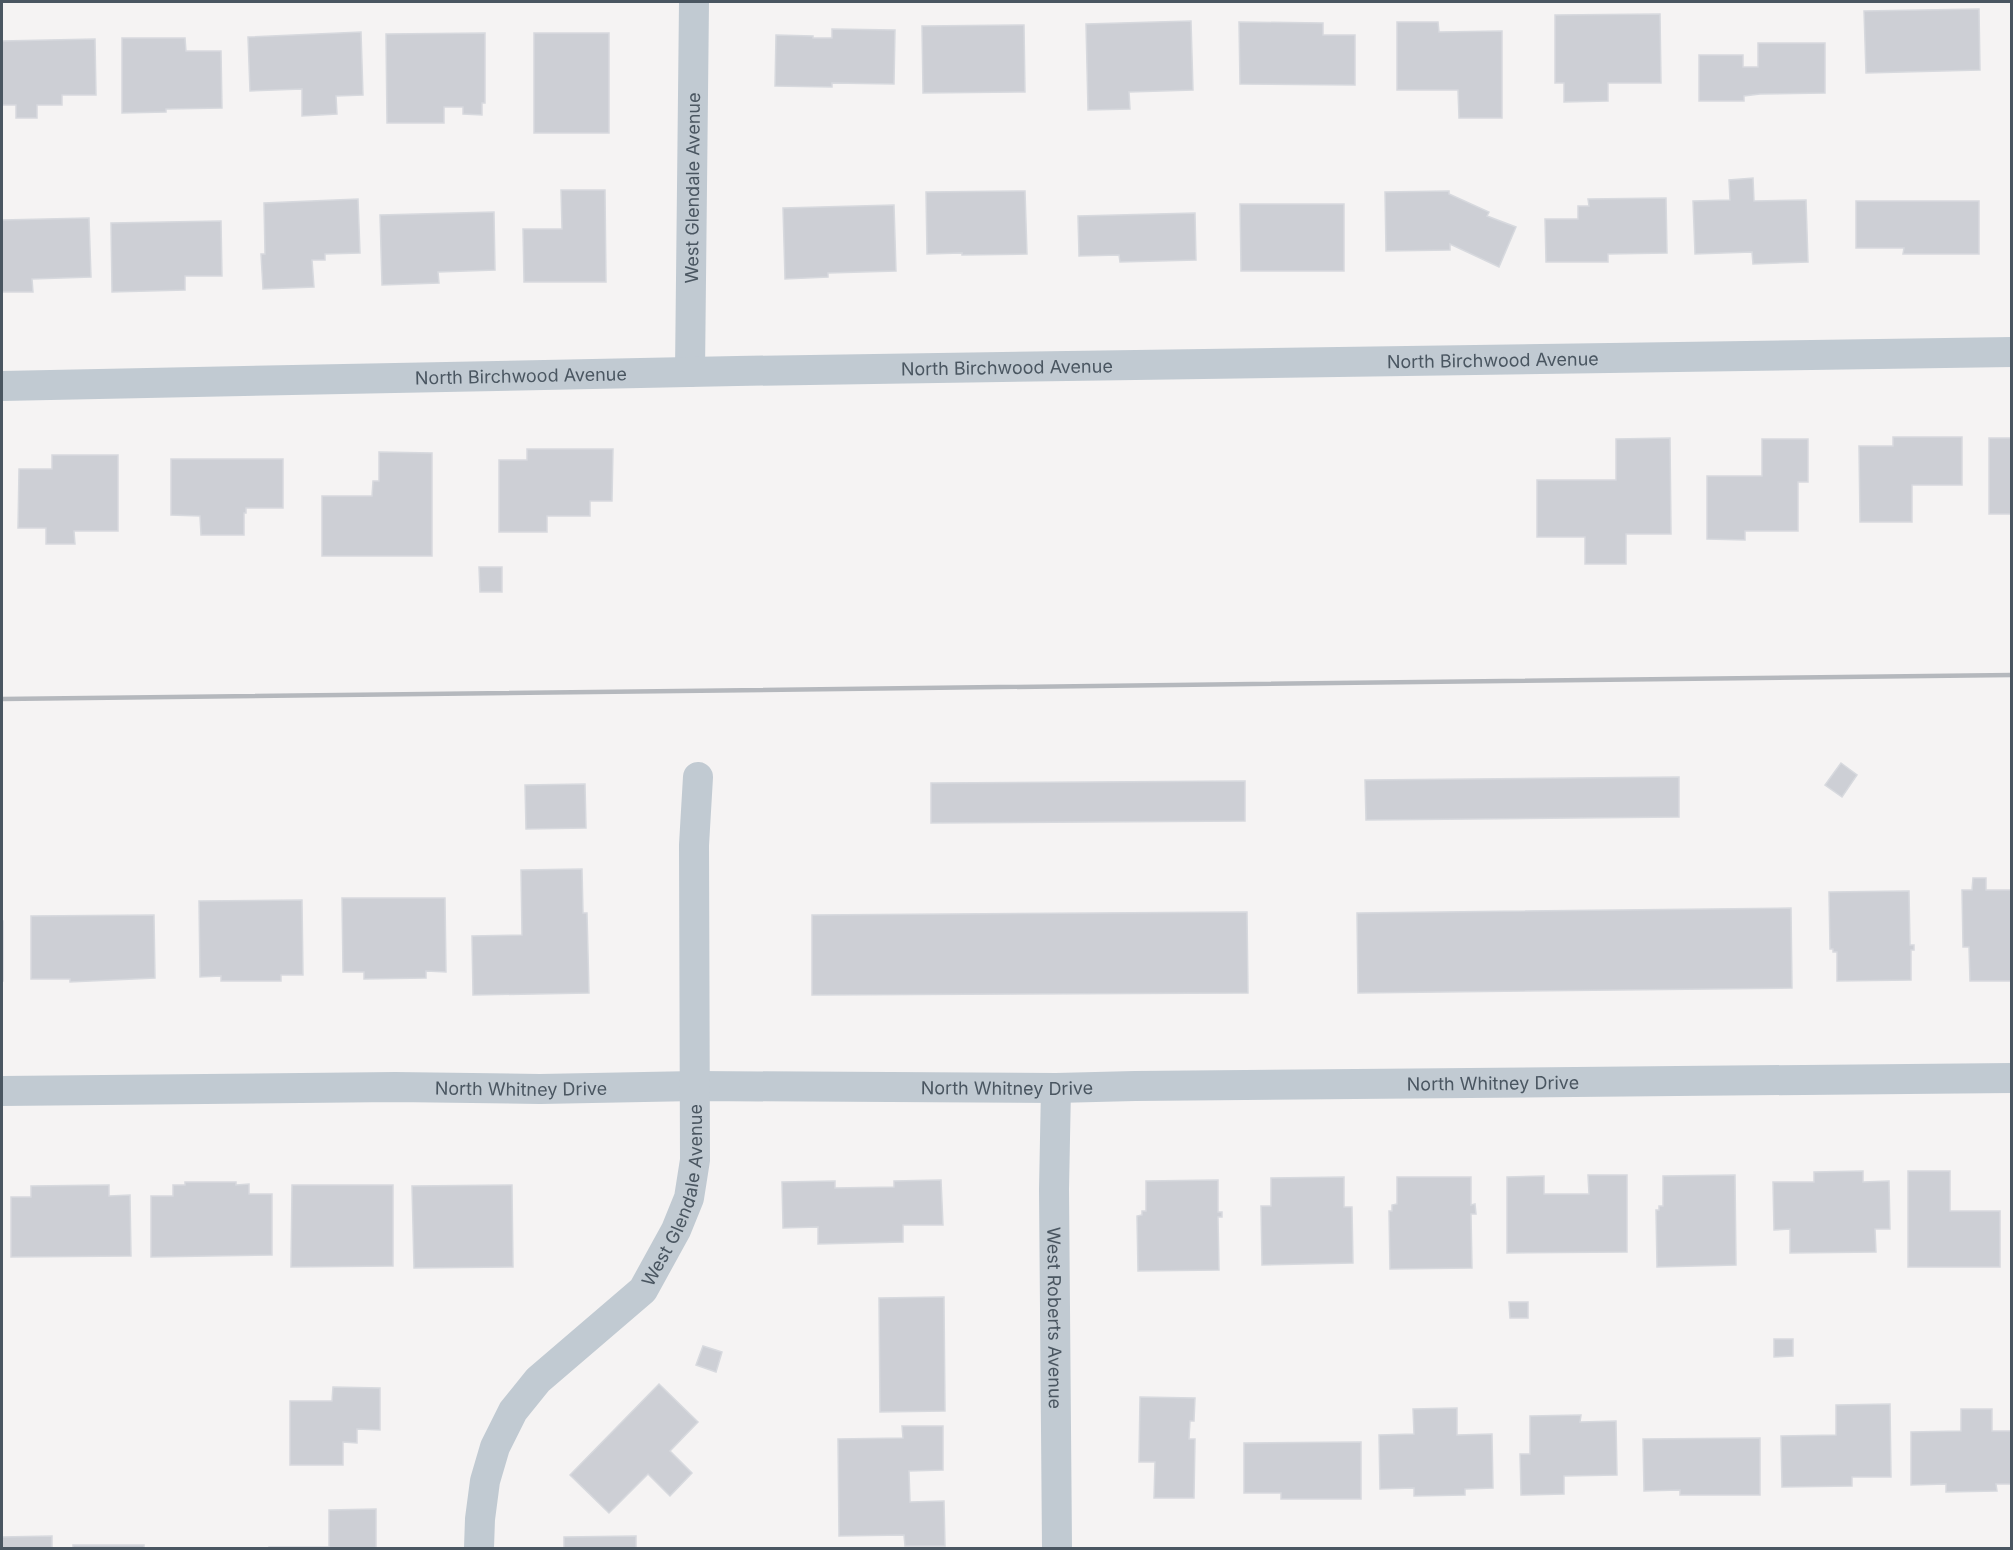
<svg xmlns="http://www.w3.org/2000/svg" width="2013" height="1550" font-family="Inter,sans-serif">
<rect width="100%" height="100%" fill="#f5f3f3"/>
<g fill="#cdcfd5" stroke="#d7d9de" stroke-width="1.5">
<polygon points="1979,9 1980,70 1866,73 1864,11"/>
<polygon points="1660,14 1661,83 1608,83 1608,101 1564,102 1564,83 1555,83 1555,15"/>
<polygon points="1191,21 1193,90 1129,92 1130,109 1088,110 1086,24"/>
<polygon points="1239,22 1323,23 1323,35 1355,35 1355,85 1240,84"/>
<polygon points="1397,22 1438,22 1439,32 1502,31 1502,118 1459,118 1458,90 1397,90"/>
<polygon points="1024,25 1025,92 923,93 922,26"/>
<polygon points="832,29 895,30 894,84 832,83 832,87 775,86 776,35 813,36 813,38 832,38"/>
<polygon points="361,32 363,95 336,96 337,114 302,116 302,89 250,91 248,37"/>
<polygon points="485,33 485,103 482,103 482,115 463,114 463,107 444,107 444,123 387,123 386,34"/>
<rect x="534" y="33" width="75" height="100"/>
<polygon points="122,38 185,38 186,51 221,51 222,108 166,109 166,112 122,113"/>
<polygon points="95,39 96,95 62,95 62,105 37,105 37,118 16,118 16,105 2,105 2,41"/>
<polygon points="1758,43 1825,43 1825,93 1760,94 1744,96 1744,101 1699,101 1699,55 1743,55 1743,67 1758,67"/>
<polygon points="1753,178 1754,201 1806,200 1808,262 1753,264 1752,252 1695,254 1693,201 1730,200 1729,180"/>
<polygon points="561,190 605,190 606,282 524,282 523,229 562,229"/>
<polygon points="1025,191 1027,254 962,255 962,253 927,254 926,192"/>
<polygon points="1449,191 1449,194 1489,212 1487,216 1516,227 1499,267 1450,244 1450,250 1386,251 1385,192"/>
<polygon points="1666,198 1667,253 1608,254 1608,262 1546,262 1545,219 1578,219 1578,206 1589,206 1588,199"/>
<polygon points="358,199 360,253 325,254 325,260 312,260 314,287 263,289 261,254 265,254 264,203"/>
<polygon points="1856,201 1979,201 1979,254 1903,254 1904,248 1856,248"/>
<polygon points="1240,204 1344,204 1344,271 1241,271"/>
<polygon points="894,205 896,271 828,273 828,277 785,279 783,208"/>
<polygon points="494,212 495,270 438,272 439,283 382,285 380,215"/>
<polygon points="1195,213 1196,260 1120,262 1119,255 1079,256 1078,216"/>
<polygon points="89,218 91,277 32,279 33,292 2,292 2,220"/>
<polygon points="221,221 222,276 185,276 185,290 112,292 111,223"/>
<polygon points="1893,437 1962,437 1962,485 1912,485 1912,522 1860,522 1859,446 1893,446"/>
<polygon points="1670,438 1671,534 1626,534 1626,564 1585,564 1585,537 1537,537 1537,480 1616,480 1616,439"/>
<rect x="1989" y="438" width="23" height="76"/>
<polygon points="1762,439 1808,439 1808,482 1798,482 1798,531 1745,531 1745,540 1707,539 1707,476 1762,476"/>
<polygon points="527,449 613,449 612,501 590,501 590,516 547,516 547,532 499,532 499,460 527,460"/>
<polygon points="379,452 432,453 432,556 322,556 322,496 372,496 373,481 379,481"/>
<polygon points="52,455 118,455 118,531 74,531 75,544 46,544 46,528 18,528 19,469 52,469"/>
<polygon points="171,459 283,459 283,508 246,508 246,513 244,513 244,535 201,535 200,516 171,515"/>
<polygon points="479,567 502,567 502,592 480,592"/>
<polygon points="1841,763 1857,775 1842,797 1825,785"/>
<polygon points="1679,777 1679,817 1366,820 1365,780"/>
<polygon points="1245,781 1245,821 931,823 931,783"/>
<polygon points="585,784 586,828 526,829 525,785"/>
<polygon points="582,869 583,913 587,913 589,993 473,995 472,936 522,935 521,870"/>
<polygon points="1973,878 1986,878 1986,890 2012,890 2012,981 1970,981 1969,947 1963,947 1962,890 1972,890"/>
<polygon points="1909,891 1910,945 1914,945 1914,950 1911,950 1911,980 1837,981 1837,952 1833,952 1833,949 1830,949 1829,892"/>
<polygon points="342,898 445,898 446,972 426,971 426,978 364,979 364,972 343,972"/>
<polygon points="302,900 303,975 281,975 281,981 221,981 221,976 200,977 199,901"/>
<polygon points="1791,908 1792,988 1358,993 1357,913"/>
<polygon points="1247,912 1248,993 812,995 812,915"/>
<polygon points="154,915 155,978 70,982 70,979 31,979 31,916"/>
<rect x="2" y="921" width="1" height="60"/>
<polygon points="1863,1171 1863,1182 1889,1181 1890,1229 1875,1229 1876,1252 1790,1253 1790,1229 1774,1230 1773,1182 1814,1182 1814,1172"/>
<polygon points="1908,1171 1950,1171 1950,1211 2000,1211 2000,1267 1908,1267"/>
<polygon points="1588,1175 1627,1175 1627,1252 1507,1253 1507,1177 1544,1176 1544,1194 1589,1194"/>
<polygon points="1735,1175 1736,1265 1657,1267 1656,1210 1659,1210 1659,1206 1663,1206 1663,1176"/>
<polygon points="1344,1177 1344,1207 1352,1207 1353,1263 1262,1265 1261,1206 1271,1206 1271,1178"/>
<polygon points="1397,1177 1471,1177 1471,1205 1475,1204 1476,1214 1471,1214 1472,1268 1390,1269 1389,1211 1392,1211 1392,1205 1397,1204"/>
<polygon points="941,1180 943,1225 903,1225 903,1242 818,1244 818,1227 783,1228 782,1182 835,1181 835,1188 894,1187 894,1181"/>
<polygon points="1218,1180 1218,1212 1222,1212 1222,1217 1218,1217 1219,1270 1138,1271 1137,1216 1142,1215 1142,1211 1146,1211 1146,1181"/>
<polygon points="185,1182 236,1182 236,1185 249,1184 249,1194 272,1194 272,1255 151,1257 151,1196 173,1196 173,1185 185,1185"/>
<polygon points="109,1185 109,1196 130,1195 131,1256 11,1257 11,1197 31,1197 31,1186"/>
<polygon points="292,1185 393,1185 393,1266 291,1267"/>
<polygon points="512,1185 513,1267 414,1268 412,1186"/>
<polygon points="944,1297 945,1411 880,1412 879,1298"/>
<polygon points="1509,1302 1528,1302 1528,1318 1510,1318"/>
<polygon points="1774,1339 1793,1339 1793,1356 1774,1357"/>
<polygon points="703,1346 722,1352 716,1372 696,1365"/>
<polygon points="659,1384 698,1422 670,1451 692,1473 670,1496 648,1474 609,1513 570,1475"/>
<polygon points="333,1387 380,1388 380,1430 357,1429 357,1443 343,1442 343,1465 290,1465 290,1401 332,1401"/>
<polygon points="1140,1397 1195,1398 1194,1421 1190,1421 1189,1439 1195,1439 1194,1498 1154,1498 1155,1462 1139,1462"/>
<polygon points="1890,1404 1891,1477 1852,1477 1852,1486 1782,1487 1781,1436 1836,1435 1836,1405"/>
<polygon points="1457,1408 1457,1435 1492,1434 1493,1488 1465,1489 1465,1495 1414,1496 1414,1488 1380,1489 1379,1435 1414,1434 1413,1409"/>
<polygon points="1961,1409 1992,1409 1992,1431 2012,1431 2012,1484 1996,1484 1997,1491 1946,1492 1946,1484 1911,1485 1911,1432 1961,1431"/>
<polygon points="1581,1415 1580,1422 1616,1421 1617,1475 1564,1476 1564,1494 1521,1495 1520,1454 1530,1454 1530,1416"/>
<polygon points="902,1426 943,1426 943,1470 909,1471 910,1502 944,1501 945,1546 905,1546 904,1535 839,1536 838,1439 903,1438"/>
<polygon points="1760,1438 1760,1495 1680,1495 1680,1490 1644,1491 1643,1439"/>
<polygon points="1361,1442 1361,1499 1281,1499 1281,1493 1244,1493 1244,1443"/>
<polygon points="376,1509 376,1548 269,1548 269,1547 329,1547 329,1510"/>
<polygon points="52,1536 52,1548 2,1548 2,1537"/>
<polygon points="636,1536 636,1548 564,1548 564,1537"/>
<polygon points="73,1545 144,1545 144,1548 188,1548 73,1548"/>
</g>
<g fill="none" stroke-linecap="round" stroke-linejoin="round">
<g stroke="#c1cad2" stroke-width="30">
<path id="s1" d="M690,372L694,2"/>
<path id="s2" d="M2,386L737,371L2012,352"/>
<path id="s3" d="M1056,1088L1054,1189L1057,1548"/>
<path id="s4" d="M2,1091L395,1087L540,1089L696,1086L1056,1088L1135,1086L2012,1078"/>
<path id="s5" d="M479,1548L480,1519L485,1481L495,1447L513,1411L538,1380L643,1290L676,1230L689,1198L695,1160L694,845L698,777"/>
</g>
<polyline stroke="#b5b8bd" stroke-width="4.5" points="2,699 2012,675"/>
</g>
<g text-anchor="middle" dominant-baseline="central" stroke-width="5" stroke-linejoin="round" paint-order="stroke">
<g font-size="18" fill="#4a5661" stroke="#fff">
<text stroke="none"><textPath href="#s1" startOffset="184">West Glendale Avenue</textPath></text>
<text stroke="none"><textPath href="#s2" startOffset="1491">North Birchwood Avenue</textPath></text>
<text stroke="none"><textPath href="#s2" startOffset="1005">North Birchwood Avenue</textPath></text>
<text stroke="none"><textPath href="#s2" startOffset="519">North Birchwood Avenue</textPath></text>
<text stroke="none"><textPath href="#s4" startOffset="1491">North Whitney Drive</textPath></text>
<text stroke="none"><textPath href="#s4" startOffset="519">North Whitney Drive</textPath></text>
<text stroke="none"><textPath href="#s4" startOffset="1005">North Whitney Drive</textPath></text>
<text stroke="none"><textPath href="#s5" startOffset="423">West Glendale Avenue</textPath></text>
<text stroke="none"><textPath href="#s3" startOffset="230">West Roberts Avenue</textPath></text>
</g>
</g>
<rect width="2013" height="1550" fill="none" stroke="#4a5661" stroke-width="6"/>
</svg>
